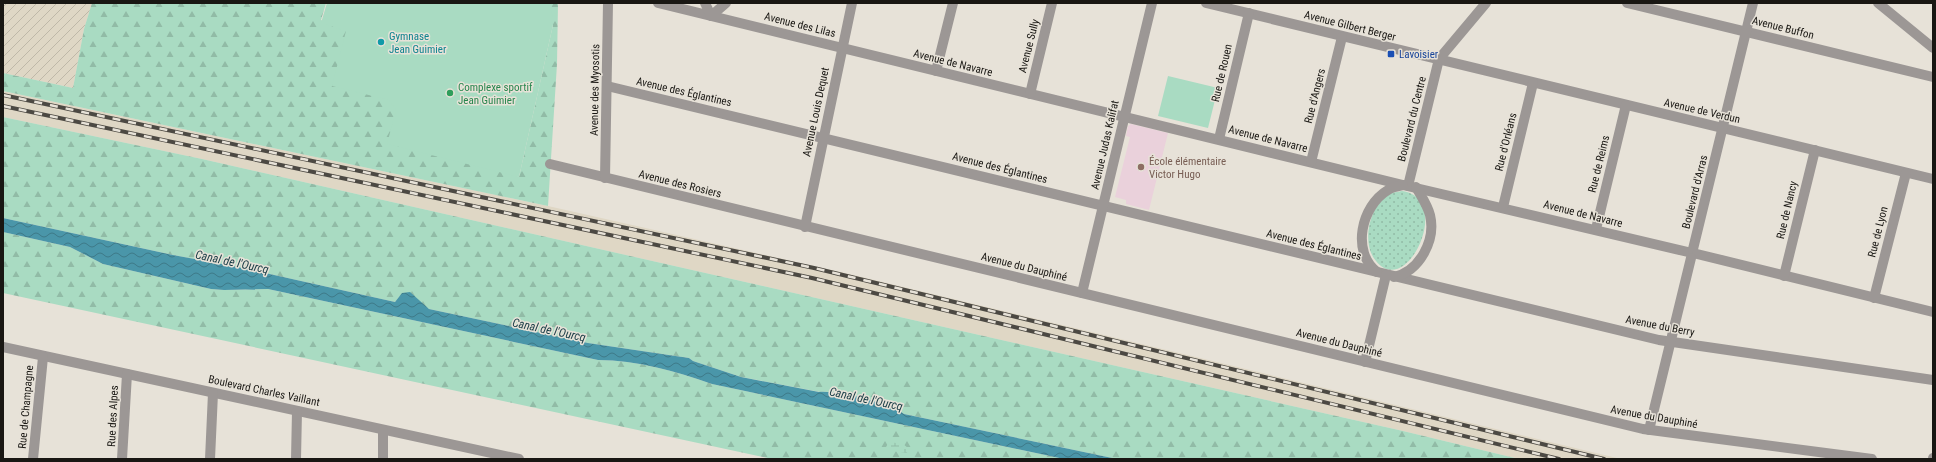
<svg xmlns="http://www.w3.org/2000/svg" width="1936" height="462" font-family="'Roboto Condensed',sans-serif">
<defs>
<pattern id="industrial-furrows" width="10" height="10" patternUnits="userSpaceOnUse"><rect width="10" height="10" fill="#dfd7c5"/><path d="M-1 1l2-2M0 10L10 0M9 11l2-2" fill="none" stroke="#bfb8a8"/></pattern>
<pattern id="grass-dots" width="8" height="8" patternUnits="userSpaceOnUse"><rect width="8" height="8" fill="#a9dbc2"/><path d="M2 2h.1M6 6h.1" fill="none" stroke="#91bba6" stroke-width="1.8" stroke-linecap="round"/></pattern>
<pattern id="forest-firs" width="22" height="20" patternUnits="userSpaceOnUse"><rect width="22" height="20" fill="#a9dbc2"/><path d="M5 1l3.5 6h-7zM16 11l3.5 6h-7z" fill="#91bba6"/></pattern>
<pattern id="wetland-marsh" width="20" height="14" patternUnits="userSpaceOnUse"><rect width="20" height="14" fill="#a9dbc2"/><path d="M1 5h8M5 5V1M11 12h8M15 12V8" fill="none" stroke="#91bba6"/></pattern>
<pattern id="water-waves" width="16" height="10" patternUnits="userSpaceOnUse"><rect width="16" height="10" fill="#4a96a9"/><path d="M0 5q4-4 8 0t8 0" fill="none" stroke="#3d7988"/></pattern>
</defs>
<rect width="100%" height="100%" fill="#e7e2d8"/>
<polygon fill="#dfd7c5" points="3,91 548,206 849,274 1621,459 1519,459 1403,431 202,159 3,117"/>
<polygon fill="url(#industrial-furrows)" points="3,3 92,3 84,29 73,88 3,73"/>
<polygon fill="#ead1db" points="1131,124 1168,133 1149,210 1126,204 1126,200 1115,197 1130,137 1126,136 1128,126"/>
<path fill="url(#grass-dots)" d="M1402,191C1454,198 1407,300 1376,261C1361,244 1369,207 1388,195C1392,192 1398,192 1402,191Z"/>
<g fill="url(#forest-firs)">
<polygon points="92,3 326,3 321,20 350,28 361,82 519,177 553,25 494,3 558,3 557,64 548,206 3,91 3,73 73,88 84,29"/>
<path d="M3,117L202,159L1403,431L1519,459H1117L904,414C891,403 837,390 820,392L741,377L693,361L689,358L588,343L429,309L423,305L400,296L395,302L238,267L173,255L3,218Z"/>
<path d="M3,232L70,247L103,264L211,289L224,290L268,289L598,360C637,360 675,371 712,384L1064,459H772L3,293Z"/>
</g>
<polygon fill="url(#wetland-marsh)" points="889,442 903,444 908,448 907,453 893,451 886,447"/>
<g fill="#a9dbc2">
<polygon points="327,3 551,3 553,25 519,177 387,144 396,110 389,100 332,86 346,31 321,23"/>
<polygon points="1168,76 1218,88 1208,128 1158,116"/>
</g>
<path fill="url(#water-waves)" d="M3,218L173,255L238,267L395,302L402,293L410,292L429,309L588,343L689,358L693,361L741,377L819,392C837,390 891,403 904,414L1117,459H1064L712,384C675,371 637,360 598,360L268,289L224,290L211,289L103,264L70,247L3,232Z"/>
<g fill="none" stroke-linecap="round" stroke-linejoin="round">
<g stroke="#9c9795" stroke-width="10">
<polyline points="658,3 1403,185 1688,252"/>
<polyline points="705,3 711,16 726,3"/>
<polyline points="1206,3 1933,179"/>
<polyline points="1627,3 1933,77"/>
<polyline points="1878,3 1933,48"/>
<polyline points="936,71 953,3"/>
<polyline points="607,86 1659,340 1933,380"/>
<polyline points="1030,94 1052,3"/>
<polyline points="1219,139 1249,13"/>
<polyline points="1311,162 1342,37"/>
<polyline points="550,164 1643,429 1872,459"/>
<polyline points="605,178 608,3"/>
<polyline points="1408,186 1439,59 1486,3"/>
<polyline points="1503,207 1533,83"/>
<polyline points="805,227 852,3"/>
<polyline points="1596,229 1626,105"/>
<polyline points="1693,249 1753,3"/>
<polyline points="1697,254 1933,312"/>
<path d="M1377,272C1351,252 1361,206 1388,190C1392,187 1398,186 1403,185"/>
<polyline points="1784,276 1815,150"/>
<path d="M1394,277C1420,271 1436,240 1430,215C1427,204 1421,196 1416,187"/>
<polyline points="1082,293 1152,3"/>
<polyline points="1874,298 1906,173"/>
<polyline points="3,347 519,459"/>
<polyline points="1365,362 1386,275"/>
<polyline points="1649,430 1691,258"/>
<polyline points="33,459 43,357"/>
<polyline points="122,459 127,374"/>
<polyline points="210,459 213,393"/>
<polyline points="296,459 297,411"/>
<polyline points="383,459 383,430"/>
<polyline points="1933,459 1933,458"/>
</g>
<g stroke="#4c4943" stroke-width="4">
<g id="rail">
<polyline points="3,95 814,268 1604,459"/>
<polyline points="3,106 812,278 1559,459"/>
</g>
</g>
<use href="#rail" stroke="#e7e2d8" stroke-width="2.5" stroke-dasharray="8" stroke-linecap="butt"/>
</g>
<circle fill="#0f9aa8" stroke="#e7e2d8" stroke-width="1.5" cx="381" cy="42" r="4"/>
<rect fill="#1a4fb4" stroke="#e7e2d8" stroke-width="1.5" x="1387" y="50" width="8" height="8" rx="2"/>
<circle fill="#2e9e5b" stroke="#e7e2d8" stroke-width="1.5" cx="450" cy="93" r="4"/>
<circle fill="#8d6e63" stroke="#e7e2d8" stroke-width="1.5" cx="1141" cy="167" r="4"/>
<g text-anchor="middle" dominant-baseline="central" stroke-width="3" stroke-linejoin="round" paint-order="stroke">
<g font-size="11" fill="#191713" stroke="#e7e2d8">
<text transform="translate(800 25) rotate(14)">Avenue des Lilas</text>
<text transform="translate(1350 26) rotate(14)">Avenue Gilbert Berger</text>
<text transform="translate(1783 28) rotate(14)">Avenue Buffon</text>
<text transform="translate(1029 46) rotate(-76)">Avenue Sully</text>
<text transform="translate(953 63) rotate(14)">Avenue de Navarre</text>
<text transform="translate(1222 73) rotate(-77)">Rue de Rouen</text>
<text transform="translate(595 90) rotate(-89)">Avenue des Myosotis</text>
<text transform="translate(684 92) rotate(13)">Avenue des Églantines</text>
<text transform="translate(1315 96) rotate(-76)">Rue d'Angers</text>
<text transform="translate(1702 111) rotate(13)">Avenue de Verdun</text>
<text transform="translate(816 112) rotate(-78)">Avenue Louis Dequet</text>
<text transform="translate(1412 119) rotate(-76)">Boulevard du Centre</text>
<text transform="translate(1268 139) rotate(14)">Avenue de Navarre</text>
<text transform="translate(1506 142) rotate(-76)">Rue d'Orléans</text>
<text transform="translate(1105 145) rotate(-77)">Avenue Judas Kalifat</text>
<text transform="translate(1599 164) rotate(-76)">Rue de Reims</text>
<text transform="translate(1000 168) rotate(14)">Avenue des Églantines</text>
<text transform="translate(680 184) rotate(14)">Avenue des Rosiers</text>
<text transform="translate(1695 192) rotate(-76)">Boulevard d'Arras</text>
<text transform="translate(1787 210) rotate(-77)">Rue de Nancy</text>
<text transform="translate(1583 214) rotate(14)">Avenue de Navarre</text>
<text transform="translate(1878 232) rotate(-76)">Rue de Lyon</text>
<text transform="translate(1314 245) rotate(14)">Avenue des Églantines</text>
<text transform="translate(1024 267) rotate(14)">Avenue du Dauphiné</text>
<text transform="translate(1660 326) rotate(11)">Avenue du Berry</text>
<text transform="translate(1339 343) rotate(14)">Avenue du Dauphiné</text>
<text transform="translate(264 391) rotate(12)">Boulevard Charles Vaillant</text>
<text transform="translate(26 407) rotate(-85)">Rue de Champagne</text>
<text transform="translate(113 416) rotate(-87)">Rue des Alpes</text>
<text transform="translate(1654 417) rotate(10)">Avenue du Dauphiné</text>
</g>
<g font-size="11" fill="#0d838f" stroke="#e7e2d8" text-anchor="start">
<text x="389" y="36">Gymnase<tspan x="389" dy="13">Jean Guimier</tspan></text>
</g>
<g font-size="11" fill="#164399" stroke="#e7e2d8" text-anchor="start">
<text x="1399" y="54">Lavoisier</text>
</g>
<g font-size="11" fill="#27864d" stroke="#e7e2d8" text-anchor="start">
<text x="458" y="87">Complexe sportif<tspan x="458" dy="13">Jean Guimier</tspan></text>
</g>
<g font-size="11" fill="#785e54" stroke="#e7e2d8" text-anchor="start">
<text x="1149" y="161">École élémentaire<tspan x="1149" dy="13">Victor Hugo</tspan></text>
</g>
<g font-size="12" font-style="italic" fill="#183c45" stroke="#e7e2d8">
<text transform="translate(232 262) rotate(12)">Canal de l'Ourcq</text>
<text transform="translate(549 330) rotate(12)">Canal de l'Ourcq</text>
<text transform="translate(866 399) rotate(12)">Canal de l'Ourcq</text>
</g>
</g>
<rect width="1936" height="462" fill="none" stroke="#191713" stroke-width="8"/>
</svg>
